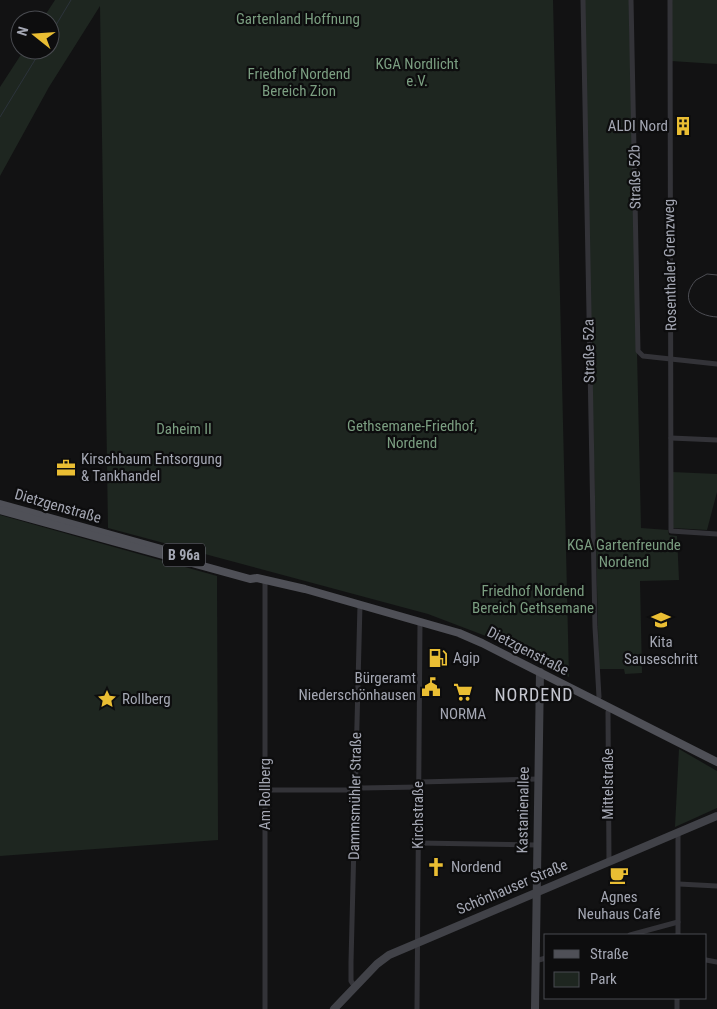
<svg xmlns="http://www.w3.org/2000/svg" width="717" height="1009" font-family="'Roboto Condensed',sans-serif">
<rect width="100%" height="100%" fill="#121213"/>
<g fill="#1e2620">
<polygon points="55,0 553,0 569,677 499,641 428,614 108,528 100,6 49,87 0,176 0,87 24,50 50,50 50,20 42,20"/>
<polygon points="583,0 629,0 641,528 668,530 669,535 677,536 679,580 640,581 642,673 625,674 624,669 599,669"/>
<polygon points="671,0 717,0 717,64 671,61"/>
<polygon points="672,472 717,474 717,492 707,530 673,528"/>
<polygon points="0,515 217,576 218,840 0,856"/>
<polygon points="679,749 717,771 717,808 675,827"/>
</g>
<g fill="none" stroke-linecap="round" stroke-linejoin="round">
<g stroke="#2c333b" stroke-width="1">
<polyline points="50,35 71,0"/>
<polyline points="0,117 41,50"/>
</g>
<g stroke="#333338" stroke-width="5">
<polyline points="583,0 595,627 599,697 597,701"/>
<polyline points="631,0 638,351 643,356 717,364"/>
<polyline points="670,0 671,531 717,534"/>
<polyline points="671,438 717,440"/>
<polyline points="265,580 265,1009"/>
<polyline points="419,782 538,779"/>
<polyline points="265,790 349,790 361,788 419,787"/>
<polyline points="418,843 536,845"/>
<polyline points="609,861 608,712 610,708"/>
<polyline points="679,884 717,886"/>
<polyline points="630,935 678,922"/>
<polyline points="678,935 678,832"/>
<polyline points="706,960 717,962"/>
<polyline points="535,961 546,958"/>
<polyline points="355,987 351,981 351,962 360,604"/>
<polyline points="417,1009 420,621"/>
<polyline points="677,1009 677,998"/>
</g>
<g stroke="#414248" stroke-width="8">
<polyline points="334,1009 377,964 389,955 717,816"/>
<polyline points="535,1009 540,672"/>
</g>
<g stroke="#4f5057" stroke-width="8">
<polyline points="0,504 183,555"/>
<polyline points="0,510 250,579 257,578 305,589 459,633 482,643 717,762"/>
</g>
<path stroke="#4c4d53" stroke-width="1" d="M717,275L707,274L696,280C678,300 695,316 717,317"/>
</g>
<defs>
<g id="building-bare" transform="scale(1.5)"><path d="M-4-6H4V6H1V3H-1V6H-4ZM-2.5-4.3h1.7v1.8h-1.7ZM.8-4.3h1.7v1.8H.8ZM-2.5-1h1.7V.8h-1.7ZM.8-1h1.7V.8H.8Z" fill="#eabe33" stroke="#0d0d0e" stroke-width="2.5" paint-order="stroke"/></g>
<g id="office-bare" transform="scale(1.5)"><path d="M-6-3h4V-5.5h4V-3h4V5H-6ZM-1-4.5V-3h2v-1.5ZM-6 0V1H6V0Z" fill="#eabe33" stroke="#0d0d0e" stroke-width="2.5" paint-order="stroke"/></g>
<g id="school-bare" transform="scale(1.5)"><path d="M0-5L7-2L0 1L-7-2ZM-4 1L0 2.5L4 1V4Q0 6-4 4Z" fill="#eabe33" stroke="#0d0d0e" stroke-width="2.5" paint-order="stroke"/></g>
<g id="fuel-bare" transform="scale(1.5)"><path d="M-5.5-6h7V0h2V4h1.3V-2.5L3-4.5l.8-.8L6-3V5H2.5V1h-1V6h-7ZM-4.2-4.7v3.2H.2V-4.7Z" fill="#eabe33" stroke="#0d0d0e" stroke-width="2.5" paint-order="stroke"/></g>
<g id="civic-bare" transform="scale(1.5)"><path d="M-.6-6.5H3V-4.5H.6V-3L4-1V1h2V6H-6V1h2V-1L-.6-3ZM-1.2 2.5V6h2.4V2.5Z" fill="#eabe33" stroke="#0d0d0e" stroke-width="2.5" paint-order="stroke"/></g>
<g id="supermarket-bare" transform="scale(1.5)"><path d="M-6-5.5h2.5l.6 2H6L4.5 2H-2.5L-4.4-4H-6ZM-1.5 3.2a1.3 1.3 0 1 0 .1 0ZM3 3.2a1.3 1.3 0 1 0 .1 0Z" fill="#eabe33" stroke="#0d0d0e" stroke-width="2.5" paint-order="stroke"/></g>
<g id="sight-bare" transform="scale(1.5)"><path d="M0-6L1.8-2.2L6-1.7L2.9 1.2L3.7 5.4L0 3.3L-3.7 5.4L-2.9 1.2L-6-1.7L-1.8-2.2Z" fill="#eabe33" stroke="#0d0d0e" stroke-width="2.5" paint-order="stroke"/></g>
<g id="church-bare" transform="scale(1.5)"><path d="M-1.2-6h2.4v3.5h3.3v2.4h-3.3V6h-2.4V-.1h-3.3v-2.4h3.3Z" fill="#eabe33" stroke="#0d0d0e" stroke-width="2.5" paint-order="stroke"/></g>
<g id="cafe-bare" transform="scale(1.5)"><path d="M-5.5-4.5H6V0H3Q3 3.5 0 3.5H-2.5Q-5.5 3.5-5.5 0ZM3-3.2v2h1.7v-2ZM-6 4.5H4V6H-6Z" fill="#eabe33" stroke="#0d0d0e" stroke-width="2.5" paint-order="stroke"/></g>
</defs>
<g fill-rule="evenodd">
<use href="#building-bare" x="683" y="126"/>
<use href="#office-bare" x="66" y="468"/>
<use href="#school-bare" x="661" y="620"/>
<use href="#fuel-bare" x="438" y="658"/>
<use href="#civic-bare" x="431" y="687"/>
<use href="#supermarket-bare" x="463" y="692"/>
<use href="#sight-bare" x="107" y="699"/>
<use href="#church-bare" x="436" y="867"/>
<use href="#cafe-bare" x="619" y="875"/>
</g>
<g text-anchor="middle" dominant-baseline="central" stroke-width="4.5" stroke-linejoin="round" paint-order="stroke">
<rect fill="#0d0d0e" stroke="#777982" stroke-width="1" x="163" y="543.5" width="42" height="23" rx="4"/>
<g font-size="14" font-weight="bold" fill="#a4a7b3">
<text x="184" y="555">B 96a</text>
</g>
<g font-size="15" fill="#7b9e81" stroke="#0d0d0e">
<text x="298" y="19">Gartenland Hoffnung</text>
<text x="417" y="64">KGA Nordlicht<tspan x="417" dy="17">e.V.</tspan></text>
<text x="299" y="74">Friedhof Nordend<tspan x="299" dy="17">Bereich Zion</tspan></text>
<text x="412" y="426">Gethsemane-Friedhof,<tspan x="412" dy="17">Nordend</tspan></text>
<text x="184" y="429">Daheim II</text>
<text x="624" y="545">KGA Gartenfreunde<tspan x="624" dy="17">Nordend</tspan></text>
<text x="533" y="591">Friedhof Nordend<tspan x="533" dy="17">Bereich Gethsemane</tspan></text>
</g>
<g font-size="15" fill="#a4a7b3" stroke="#0d0d0e" text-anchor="start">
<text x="668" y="126" text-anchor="end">ALDI Nord</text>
<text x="81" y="459">Kirschbaum Entsorgung<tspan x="81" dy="17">&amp; Tankhandel</tspan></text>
<text x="661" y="642" text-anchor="middle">Kita<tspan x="661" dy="17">Sauseschritt</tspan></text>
<text x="453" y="658">Agip</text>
<text x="416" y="678" text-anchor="end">Bürgeramt<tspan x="416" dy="17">Niederschönhausen</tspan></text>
<text x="122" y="699">Rollberg</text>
<text x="463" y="714" text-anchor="middle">NORMA</text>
<text x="451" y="867">Nordend</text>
<text x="619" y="897" text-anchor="middle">Agnes<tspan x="619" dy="17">Neuhaus Café</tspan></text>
</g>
<g font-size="15" fill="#a4a7b3" stroke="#0d0d0e">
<text transform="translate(635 177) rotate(-91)">Straße 52b</text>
<text transform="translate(670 265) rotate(-91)">Rosenthaler Grenzweg</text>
<text transform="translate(589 351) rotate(-91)">Straße 52a</text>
<text transform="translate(58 506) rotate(16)">Dietzgenstraße</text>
<text transform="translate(528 651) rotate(27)">Dietzgenstraße</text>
<text transform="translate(608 784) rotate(-90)">Mittelstraße</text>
<text transform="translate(265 794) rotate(-90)">Am Rollberg</text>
<text transform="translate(355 796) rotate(-89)">Dammsmühler Straße</text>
<text transform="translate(523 810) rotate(-89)">Kastanienallee</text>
<text transform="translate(418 815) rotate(-90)">Kirchstraße</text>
<text transform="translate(512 887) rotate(-23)">Schönhauser Straße</text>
</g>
<g font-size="18" letter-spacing="1" fill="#c4c6cf" stroke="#0d0d0e">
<text x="534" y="694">NORDEND</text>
</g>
</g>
<rect x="544" y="934" width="162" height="65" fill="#0d0d0e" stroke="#494b50"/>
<rect x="554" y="950" width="25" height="8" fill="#4f5057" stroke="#494b50"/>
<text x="590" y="959" font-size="15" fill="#a4a7b3">Straße</text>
<rect x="554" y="972" width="25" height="15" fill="#1e2620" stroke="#494b50"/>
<text x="590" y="984" font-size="15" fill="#a4a7b3">Park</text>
<g transform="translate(35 35) rotate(287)"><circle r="24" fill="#0d0d0e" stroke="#494b50"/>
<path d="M0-4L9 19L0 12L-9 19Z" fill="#eabe33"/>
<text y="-8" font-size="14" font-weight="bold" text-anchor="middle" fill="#a4a7b3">N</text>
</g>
</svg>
